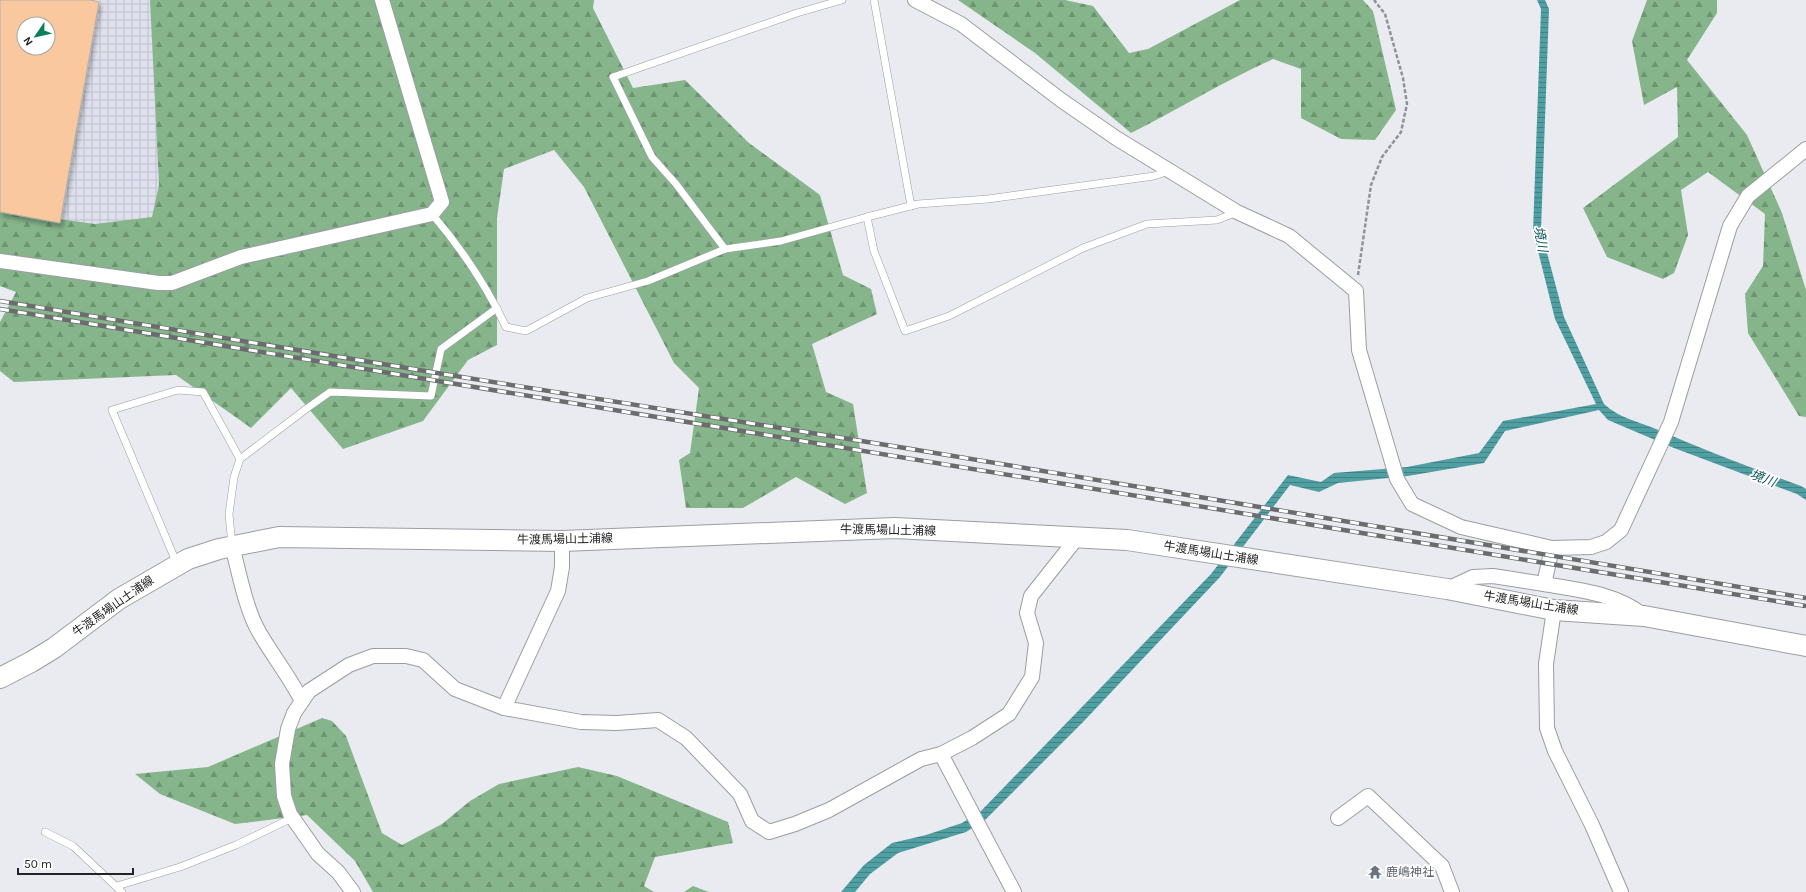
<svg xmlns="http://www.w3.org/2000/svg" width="1806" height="892" font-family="Karla,'Noto Sans JP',sans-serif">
<defs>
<pattern id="industrial-grid" width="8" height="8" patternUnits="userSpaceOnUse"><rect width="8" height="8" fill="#dee1ed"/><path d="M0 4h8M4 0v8" fill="none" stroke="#bec1cb"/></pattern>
<pattern id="forest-firs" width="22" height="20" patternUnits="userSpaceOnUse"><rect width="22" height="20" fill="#86b58b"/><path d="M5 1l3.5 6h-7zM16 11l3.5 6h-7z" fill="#6d9371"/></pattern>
<pattern id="water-rules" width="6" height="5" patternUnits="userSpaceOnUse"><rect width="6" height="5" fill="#50a0a3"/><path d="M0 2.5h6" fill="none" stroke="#428285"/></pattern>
<filter id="shadow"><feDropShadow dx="2.5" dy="4.5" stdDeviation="2" flood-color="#0004"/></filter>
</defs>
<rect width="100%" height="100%" fill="#eaebf0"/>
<path fill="url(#industrial-grid)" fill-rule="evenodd" d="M0,0H364L410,218L58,283ZM24,24H48V48H24Z"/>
<g fill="url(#forest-firs)">
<polygon points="150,0 594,0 593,8 633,88 685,80 749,143 820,195 843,275 871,289 877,314 812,344 826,392 853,404 867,493 845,504 796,477 743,508 686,508 679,460 690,453 699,388 674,363 584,187 554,150 504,169 497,218 497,345 468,360 423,421 343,449 291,388 251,428 176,375 14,382 0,371 0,322 16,292 0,286 0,211 95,224 152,217 159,185"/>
<path d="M958,0H1065L1093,6L1129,53L1148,49L1240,0H1363L1373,11L1396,110L1375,140L1341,139L1301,118V69L1273,59C1224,81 1179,109 1131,133L1035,53Z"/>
<polygon points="1647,0 1717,0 1717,13 1687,60 1747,135 1782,213 1806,290 1806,417 1799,416 1748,333 1745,294 1763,266 1765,214 1708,172 1681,190 1688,235 1674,273 1663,279 1607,257 1583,208 1678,137 1677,87 1644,105 1632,41"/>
<polygon points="322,718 332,721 346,736 382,833 402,845 442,824 470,801 499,784 578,767 617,776 728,822 733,843 655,857 644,886 654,892 373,892 355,861 307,815 235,824 160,794 135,774 208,767"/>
<polygon points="693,886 709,892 684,892"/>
</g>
<path fill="url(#water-rules)" d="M1537,0H1545L1549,9L1541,230L1564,317L1604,404C1619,418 1637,421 1656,429C1703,450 1752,468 1801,486L1806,489V500L1797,494L1674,448L1608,420L1599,410L1505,431L1484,463L1408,476L1338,483L1319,492L1290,485L1220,577L1084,721L985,820L966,832L898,853L870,874L855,892H841L864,865L892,843L926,835L962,823L981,811L1211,574L1288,475L1321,482L1334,473L1407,467L1479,453L1503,421L1596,404L1555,319L1533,231L1541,9Z"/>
<path fill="#fac89f" stroke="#b2adaa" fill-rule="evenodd" filter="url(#shadow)" d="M0,0H91L99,2L60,223L0,212ZM24,24H48V48H24Z"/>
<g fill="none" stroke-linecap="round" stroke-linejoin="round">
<g stroke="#9c9da2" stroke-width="8">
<g id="lane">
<polyline points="874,0 911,206"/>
<polyline points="1169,171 1154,176 988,199 918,204 867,217 874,251 905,331 949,316 1083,248 1147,224 1217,220 1237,212"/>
<path d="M432,214C461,248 487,287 506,327L526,331L587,298L648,281L725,249L781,241L867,217"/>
<polyline points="725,249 676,184 652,157 613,77 797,13 842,0"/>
<polyline points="232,546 229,514 234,477 240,459 306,409 330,392 431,396 441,349 497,308"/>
<polyline points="177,564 112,410 178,390 203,392 240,459"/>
<polyline points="45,832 73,846 122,892"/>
<polyline points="117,886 180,867 236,845 292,818"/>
</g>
</g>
<g stroke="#9c9da2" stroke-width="16">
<g id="street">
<polyline points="915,0 961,24 1061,100 1116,138 1237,212 1289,236 1356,291 1359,350 1397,479 1412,504 1461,527 1552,548 1591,547 1606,542 1621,530 1671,422 1730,226 1748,196 1806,149"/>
<polyline points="0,261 158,283 172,283 241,257 432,214 442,202 382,0"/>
<path d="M232,546C239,572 246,610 259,632C273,656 289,676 302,701"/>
<path d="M1544,584C1578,590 1615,593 1643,615"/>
<polyline points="1447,589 1473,577 1493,576 1544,584 1552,548"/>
<polyline points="1554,610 1546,664 1547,728 1555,751 1592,825 1621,892"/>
<polyline points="504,708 558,591 562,567 562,541"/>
<polyline points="941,754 1014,892"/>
<polyline points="1338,818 1368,796 1442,866 1452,892"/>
<polyline points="353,892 338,872 318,854 290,814 284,796 282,764 288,729 294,713 309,691 349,665 373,656 406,656 423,660 455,689 504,708 581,722 617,723 658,720 686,738 740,794 752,821 769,832 795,824 829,810 921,759 941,754 972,738 1009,714 1032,677 1036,643 1027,613 1031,596 1077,538"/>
</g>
</g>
<g stroke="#9c9da2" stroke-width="22">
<polyline id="secondary" points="0,678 31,662 54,648 119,599 188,559 219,549 279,537 562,541 895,528 1127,540 1447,589 1554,610 1644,616 1806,646"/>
</g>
<polyline stroke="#919295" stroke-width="2.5" stroke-dasharray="4 2" stroke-linecap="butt" points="1358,275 1371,185 1382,157 1401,132 1407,104 1403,78 1385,14 1374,0"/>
<use href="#lane" stroke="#fff" stroke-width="7"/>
<use href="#street" stroke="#fff" stroke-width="14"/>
<use href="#secondary" stroke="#fff" stroke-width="20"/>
<g stroke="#6b6c6f" stroke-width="4.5">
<g id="rail">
<polyline points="0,301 443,374 905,448 1806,598"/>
<polyline points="0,309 1806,606"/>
</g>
</g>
<use href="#rail" stroke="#fff" stroke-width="3" stroke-dasharray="9" stroke-linecap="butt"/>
</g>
<defs>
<g id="temple-bare" transform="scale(1.08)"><path d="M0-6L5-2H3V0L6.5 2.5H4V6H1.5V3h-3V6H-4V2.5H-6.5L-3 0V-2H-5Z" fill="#6b7280" stroke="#fff" stroke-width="2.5" paint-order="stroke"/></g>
</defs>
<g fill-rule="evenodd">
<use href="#temple-bare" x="1375" y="872"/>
</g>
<g text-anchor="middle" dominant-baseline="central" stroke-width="3.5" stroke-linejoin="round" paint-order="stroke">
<g font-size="12" fill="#222325" stroke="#fff">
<text transform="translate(888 530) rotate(1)">牛渡馬場山土浦線</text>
<text transform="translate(565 539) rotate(-1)">牛渡馬場山土浦線</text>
<text transform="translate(1211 553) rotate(9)">牛渡馬場山土浦線</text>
<text transform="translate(1531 603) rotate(9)">牛渡馬場山土浦線</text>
<text transform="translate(113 606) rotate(-35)">牛渡馬場山土浦線</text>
</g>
<g font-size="12" fill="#5b616d" stroke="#fff" text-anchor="start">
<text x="1386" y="872">鹿嶋神社</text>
</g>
<g font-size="13" font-style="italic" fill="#0e5558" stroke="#fff">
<text transform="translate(1541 239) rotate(80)">境川</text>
<text transform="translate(1763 478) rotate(21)">境川</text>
</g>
</g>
<g transform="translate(36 36) rotate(236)"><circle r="19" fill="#ffffff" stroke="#a7a7a8"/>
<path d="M0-3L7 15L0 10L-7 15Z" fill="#0a7d59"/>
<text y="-6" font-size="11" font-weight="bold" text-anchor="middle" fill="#222325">N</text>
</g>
<path d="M18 868v6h115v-6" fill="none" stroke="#222325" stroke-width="2"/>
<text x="24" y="868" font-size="12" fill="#222325" stroke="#ffffff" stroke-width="3" paint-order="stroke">50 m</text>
</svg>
